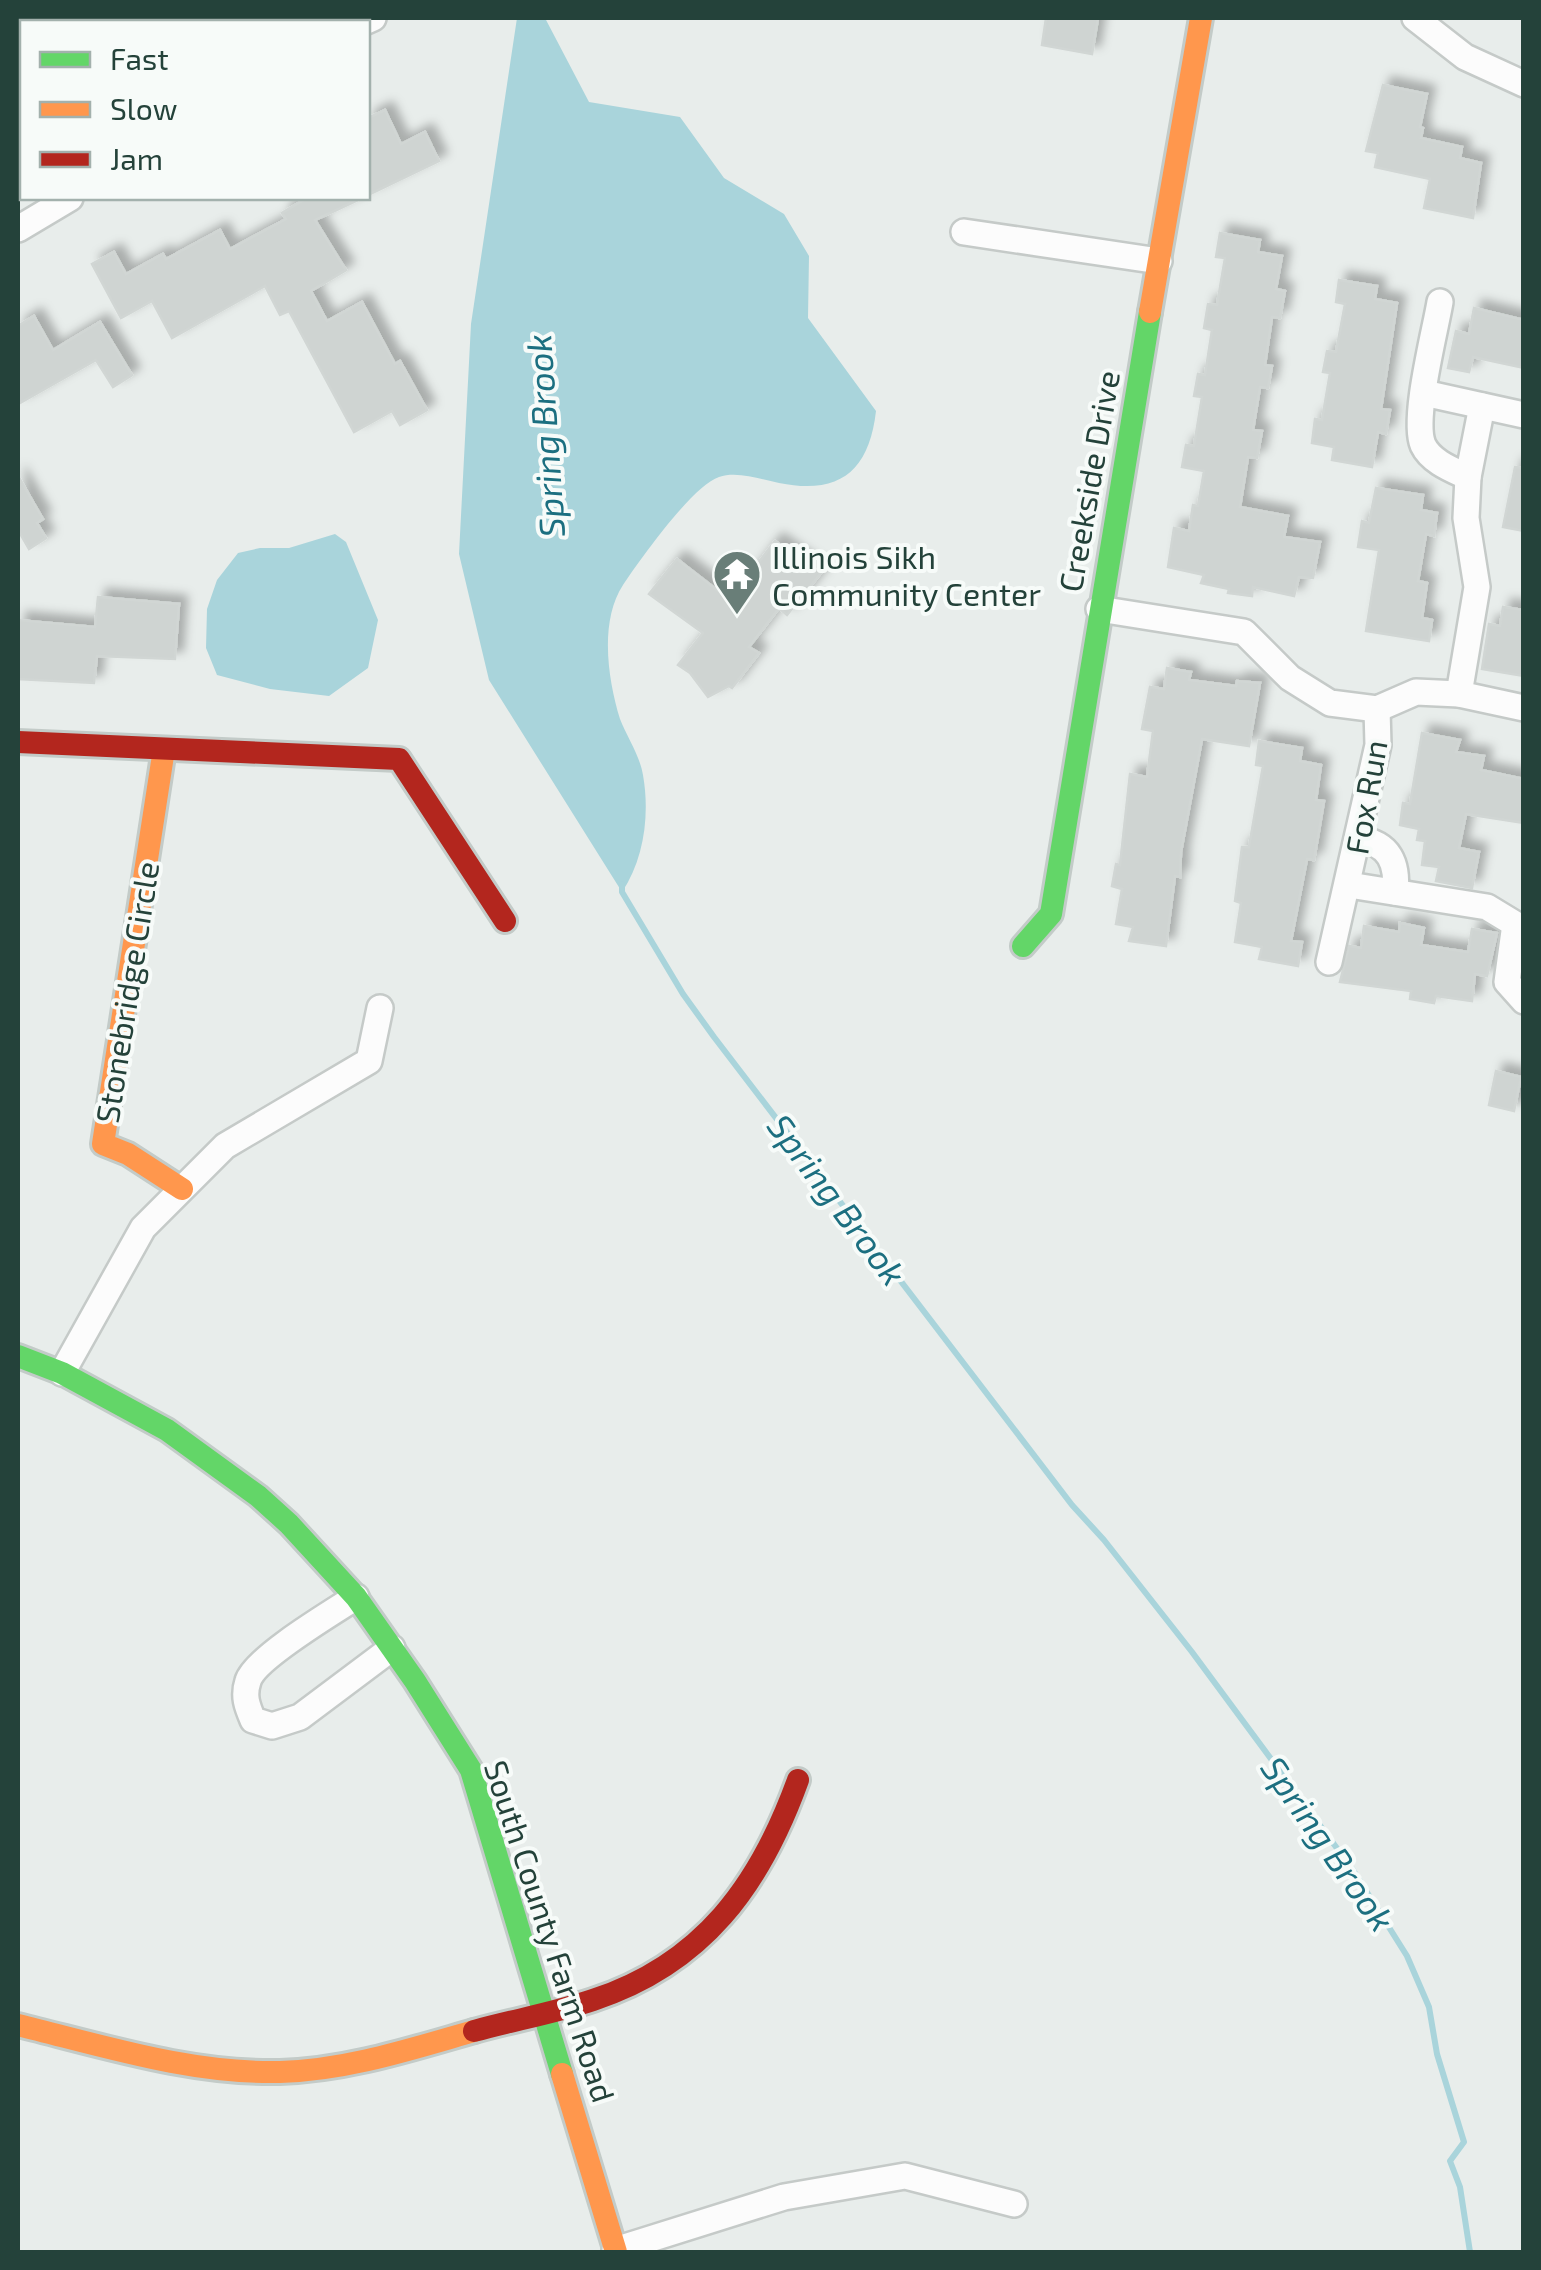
<svg xmlns="http://www.w3.org/2000/svg" width="1541" height="2270" font-family="'Exo 2',sans-serif">
<defs>
<filter id="shadow"><feDropShadow dx="8" dy="-8" stdDeviation="5" flood-color="#0004"/></filter>
</defs>
<rect width="100%" height="100%" fill="#e8edeb"/>
<g fill="#a9d4db">
<path d="M517,18H545L589,102L680,117L724,178L784,214L809,256L808,318L876,411C869,472 839,495 779,483C760,479 737,471 719,477C693,485 639,561 623,585C599,622 608,680 620,719C627,737 640,756 643,775C650,815 644,859 622,892L489,680L459,554L471,324Z"/>
<polygon points="335,534 346,542 378,620 368,668 329,696 270,689 217,675 206,648 207,609 217,580 238,553 260,548 289,548"/>
</g>
<g fill="none" stroke-linecap="round" stroke-linejoin="round">
<polyline stroke="#a9d4db" stroke-width="6" points="622,884 622,892 683,994 714,1037 1072,1505 1104,1540 1192,1652 1353,1870 1407,1956 1429,2007 1437,2054 1464,2142 1450,2161 1460,2187 1470,2252"/>
</g>
<g fill="#cfd4d2" stroke="#d1d6d4" stroke-width="2.5" filter="url(#shadow)">
<polygon points="1046,18 1098,18 1092,54 1042,45"/>
<polygon points="1383,85 1427,94 1420,127 1423,128 1421,138 1462,147 1460,158 1481,163 1473,218 1424,208 1430,179 1375,167 1378,153 1366,151"/>
<polygon points="385,110 401,144 425,132 439,161 368,195 368,118"/>
<polygon points="307,198 362,198 315,220 346,270 311,291 327,321 362,302 395,364 400,361 427,410 400,425 392,411 354,432 289,311 280,315 265,286 172,338 152,301 121,318 92,264 114,252 126,274 163,254 166,259 220,230 230,249 286,219 282,213"/>
<polygon points="1220,233 1260,240 1258,252 1282,256 1276,289 1285,291 1280,318 1272,317 1265,365 1272,366 1268,388 1260,387 1253,430 1262,431 1257,458 1248,457 1240,507 1288,516 1284,537 1320,542 1313,578 1299,577 1294,596 1253,587 1252,596 1228,593 1229,589 1201,583 1204,575 1168,567 1174,528 1189,531 1193,505 1198,506 1204,471 1182,467 1186,445 1194,446 1202,397 1194,396 1198,374 1205,375 1212,330 1204,328 1208,304 1217,305 1225,258 1216,257"/>
<polygon points="1339,280 1377,286 1375,299 1397,303 1381,409 1390,410 1386,434 1378,432 1372,467 1332,460 1334,447 1312,443 1315,419 1322,420 1330,373 1323,372 1327,351 1336,352 1345,304 1336,302"/>
<polygon points="1474,308 1524,320 1524,368 1473,357 1469,372 1448,368 1456,331 1469,334"/>
<polygon points="34,316 53,350 100,322 132,375 113,387 96,360 18,404 18,326"/>
<polygon points="1515,467 1524,468 1524,531 1503,527"/>
<polygon points="18,476 43,519 37,523 46,538 29,549 18,530"/>
<polygon points="1376,488 1423,495 1421,510 1437,513 1434,536 1426,534 1418,581 1427,583 1422,618 1432,620 1429,641 1366,631 1379,550 1358,547 1362,521 1369,523"/>
<polygon points="775,541 821,573 787,615 779,608 749,647 759,653 732,688 729,686 708,697 690,673 678,665 703,633 649,594 677,559 730,600"/>
<polygon points="98,597 179,604 175,659 97,656 94,683 18,679 18,620 95,627"/>
<polygon points="1503,607 1524,610 1524,676 1482,669 1489,624 1500,626"/>
<polygon points="1167,668 1191,672 1189,680 1236,686 1237,681 1260,683 1249,746 1202,739 1181,852 1180,877 1175,876 1166,946 1129,941 1133,927 1116,924 1122,889 1112,886 1116,864 1120,865 1130,774 1147,777 1153,731 1142,729 1150,687 1164,689"/>
<polygon points="1422,733 1460,740 1456,752 1484,756 1481,770 1524,779 1524,823 1466,814 1459,848 1479,852 1472,888 1436,881 1439,867 1422,865 1425,841 1417,840 1419,829 1400,825 1403,803 1410,804"/>
<polygon points="1259,741 1302,748 1300,761 1321,765 1316,800 1324,801 1318,837 1314,860 1307,859 1291,941 1302,942 1298,966 1259,959 1262,947 1235,942 1241,903 1235,901 1242,847 1249,847 1263,766 1256,765"/>
<polygon points="1400,923 1424,928 1421,945 1468,952 1472,929 1497,933 1487,976 1475,974 1472,1001 1436,996 1434,1003 1410,999 1411,991 1340,982 1349,946 1361,948 1364,926 1399,932"/>
<polygon points="1496,1071 1521,1077 1514,1111 1489,1105"/>
</g>
<g fill="none" stroke-linecap="round" stroke-linejoin="round">
<g stroke="#c5cac8" stroke-width="30">
<g id="street">
<polyline points="1415,18 1465,57 1524,84"/>
<polyline points="364,22 373,18"/>
<polyline points="18,45 22,59"/>
<polyline points="18,229 70,198"/>
<polyline points="964,232 1159,261"/>
<path d="M1440,302C1435,332 1412,419 1423,445C1431,462 1453,470 1468,477"/>
<polyline points="1424,393 1524,415"/>
<polyline points="1099,609 1244,632 1290,678 1330,703 1377,709 1416,692 1459,694 1524,708"/>
<polyline points="1459,694 1477,587 1466,518 1468,477 1482,406"/>
<path d="M1358,839C1390,843 1398,864 1395,892"/>
<polyline points="1349,885 1487,907 1515,924 1507,982 1524,1001"/>
<polyline points="1329,962 1378,745 1377,709"/>
<polyline points="62,1373 143,1228 225,1146 369,1061 380,1008"/>
<path d="M356,1597C333,1612 255,1658 248,1681C243,1696 247,1706 253,1720L272,1726L300,1717L392,1648"/>
<polyline points="615,2250 784,2197 905,2176 1014,2204"/>
</g>
</g>
<g stroke="#c3cbc8" stroke-width="28">
<g id="fast">
<polyline points="1023,946 1051,914 1150,312"/>
<polyline points="18,1356 62,1373 167,1430 258,1496 289,1524 356,1597 415,1681 471,1770 562,2074"/>
</g>
</g>
<g stroke="#c3cbc8" stroke-width="28">
<g id="slow">
<polyline points="1150,312 1201,18"/>
<polyline points="164,749 103,1144 128,1154 182,1189"/>
<path d="M18,2025C104,2046 191,2074 280,2072C347,2070 411,2049 474,2031"/>
<polyline points="562,2074 616,2252"/>
</g>
</g>
<g stroke="#c3cbc8" stroke-width="28">
<g id="jam">
<polyline points="18,742 399,759 505,921"/>
<path d="M474,2031C514,2020 554,2013 593,2000C703,1964 760,1885 798,1780"/>
</g>
</g>
<use href="#street" stroke="#fcfcfc" stroke-width="25"/>
<use href="#fast" stroke="#63d668" stroke-width="22"/>
<use href="#slow" stroke="#ff974d" stroke-width="22"/>
<use href="#jam" stroke="#b3261e" stroke-width="22"/>
</g>
<defs>
<g id="temple-pin" transform="scale(2.5)"><path d="M0 17L-7.5 6A9.5 9.5 0 1 1 7.5 6Z" fill="#697e78" stroke="#f7fbf9"/><path d="M0-6L5-2H3V0L6.5 2.5H4V6H1.5V3h-3V6H-4V2.5H-6.5L-3 0V-2H-5Z" fill="#fff"/></g>
</defs>
<g fill-rule="evenodd">
<use href="#temple-pin" x="737" y="574"/>
</g>
<g text-anchor="middle" dominant-baseline="central" stroke-width="8" stroke-linejoin="round" paint-order="stroke">
<g font-size="32" fill="#24423a" stroke="#f7fbf9">
<text transform="translate(1088 481) rotate(-80)">Creekside Drive</text>
<text transform="translate(1365 797) rotate(-80)">Fox Run</text>
<text transform="translate(126 992) rotate(-81)">Stonebridge Circle</text>
<text transform="translate(551 1931) rotate(72)">South County Farm Road</text>
</g>
<g font-size="32" fill="#24423a" stroke="#f7fbf9" text-anchor="start">
<text x="772" y="556">Illinois Sikh<tspan x="772" dy="37">Community Center</tspan></text>
</g>
<g font-size="35" font-style="italic" fill="#1c6f80" stroke="#f7fbf9">
<text transform="translate(544 436) rotate(-94)">Spring Brook</text>
<text transform="translate(838 1199) rotate(53)">Spring Brook</text>
<text transform="translate(1329 1843) rotate(55)">Spring Brook</text>
</g>
</g>
<rect width="1541" height="2270" fill="none" stroke="#24423a" stroke-width="40"/>
<rect x="20" y="20" width="350" height="180" fill="#f7fbf9" stroke="#a3b1ad" stroke-width="2.5"/>
<rect x="40" y="52" width="50" height="15" fill="#63d668" stroke="#a3b1ad" stroke-width="2.5"/>
<text x="110" y="70" font-size="30" fill="#24423a">Fast</text>
<rect x="40" y="102" width="50" height="15" fill="#ff974d" stroke="#a3b1ad" stroke-width="2.5"/>
<text x="110" y="120" font-size="30" fill="#24423a">Slow</text>
<rect x="40" y="152" width="50" height="15" fill="#b3261e" stroke="#a3b1ad" stroke-width="2.5"/>
<text x="110" y="170" font-size="30" fill="#24423a">Jam</text>
</svg>
